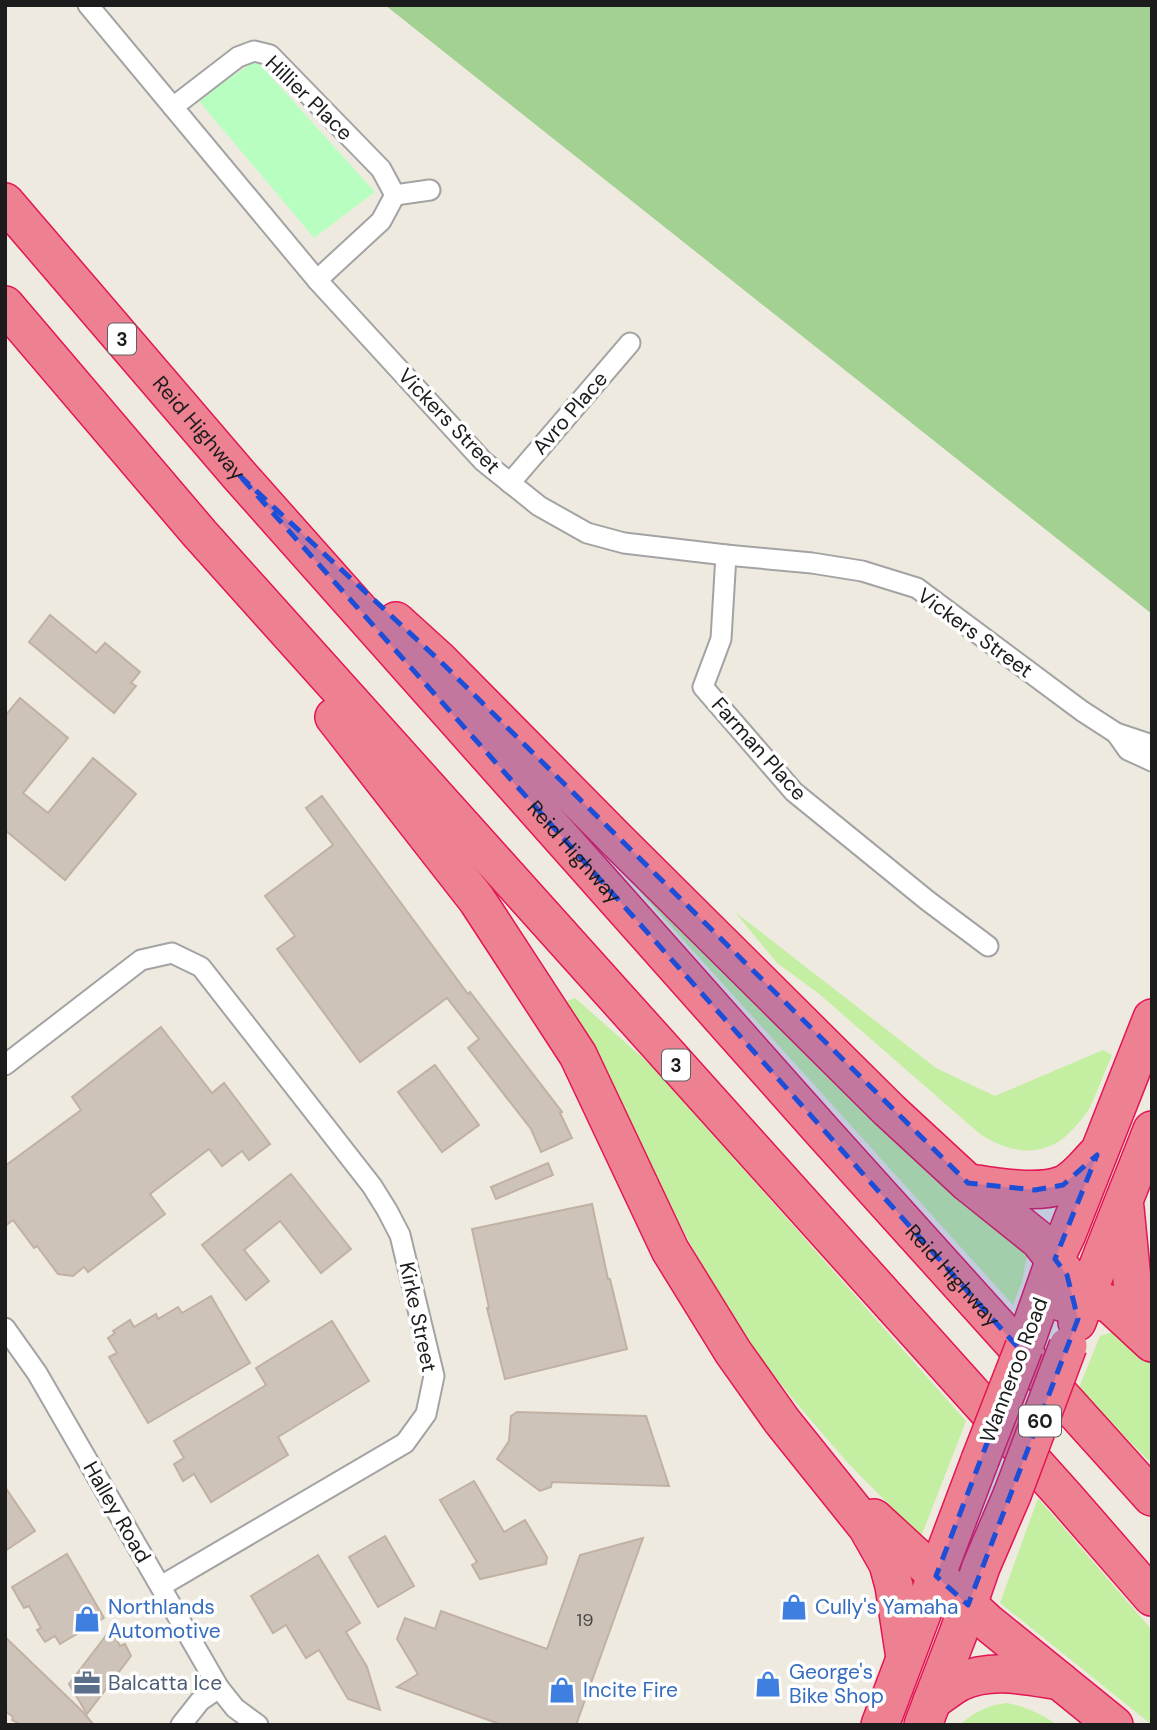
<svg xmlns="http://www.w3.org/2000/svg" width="1157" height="1730" font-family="'DM Sans',sans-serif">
<rect width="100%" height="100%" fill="#eeeae0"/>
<g fill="#c4eea1">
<polygon points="584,830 1028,1251 1022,1282 1013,1305"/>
<path d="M735,912L936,1068L995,1096L1103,1050L1112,1055C1104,1073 1097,1093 1088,1111C1084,1117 1079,1122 1074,1128C1047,1159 1012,1155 980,1134L818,993L777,963Z"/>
<polygon points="575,998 652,1066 966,1421 921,1537 846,1461 792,1398 749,1344 708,1276 677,1219 567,1001"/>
<polygon points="1116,1331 1152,1365 1152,1464 1078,1390 1100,1336"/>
<polygon points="1038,1498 1152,1630 1152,1725 1000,1603"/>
<path d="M1007,1703C1026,1707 1041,1713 1057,1725H959C974,1713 987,1705 1007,1703Z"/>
</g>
<polygon fill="#a2d191" points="385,5 1152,5 1152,614"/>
<polygon fill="#b8fec0" points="256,60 375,192 314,238 198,100"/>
<g fill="#cec3b9" stroke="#c1b1a2" stroke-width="2">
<polygon points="50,615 96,653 105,643 140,672 131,683 136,686 114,713 29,642"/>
<polygon points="20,698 68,738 23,793 48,813 93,758 136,794 65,880 5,830 5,716"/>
<polygon points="322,796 468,994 470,992 562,1112 560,1113 572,1138 541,1152 531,1129 468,1048 479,1039 447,998 360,1062 277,949 295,936 265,896 333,845 306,808"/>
<polygon points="161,1027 212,1093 224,1083 270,1144 249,1160 242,1151 222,1166 209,1149 150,1194 165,1214 88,1272 84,1267 73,1276 58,1274 37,1246 34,1248 13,1220 5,1226 5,1166 81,1110 72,1097"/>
<polygon points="435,1065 479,1125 442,1152 398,1092"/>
<polygon points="548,1163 553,1175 496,1199 491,1187"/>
<polygon points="291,1174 351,1249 321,1273 280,1221 244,1250 269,1281 246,1300 202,1245"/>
<polygon points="592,1204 608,1279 610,1279 627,1349 505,1379 487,1308 489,1308 472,1229"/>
<polygon points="211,1296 250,1363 148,1423 109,1357 117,1353 108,1338 115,1333 113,1331 130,1320 134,1327 156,1314 158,1319 178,1307 182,1313"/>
<polygon points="332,1321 369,1381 278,1437 288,1455 211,1502 194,1474 183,1481 174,1464 184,1458 174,1441 266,1385 256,1368"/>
<polygon points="517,1412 646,1416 669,1486 552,1482 551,1487 540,1491 497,1459 509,1441 511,1416"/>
<polygon points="474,1481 504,1532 525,1520 547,1557 546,1564 480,1579 472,1565 477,1562 440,1500"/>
<polygon points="5,1487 35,1531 5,1551"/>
<polygon points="385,1536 414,1586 378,1607 349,1557"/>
<polygon points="643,1538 576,1725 502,1725 397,1687 418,1674 397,1639 405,1618 435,1629 441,1611 547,1649 580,1555"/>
<polygon points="67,1554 104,1618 60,1644 55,1636 45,1642 37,1630 41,1628 29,1606 24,1608 12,1587"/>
<polygon points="318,1555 360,1623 346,1632 367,1667 380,1710 348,1699 319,1650 306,1658 286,1625 273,1633 251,1596"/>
<polygon points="111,1629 120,1646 125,1644 131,1656 87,1714 69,1684"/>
<polygon points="5,1637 83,1712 94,1725 22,1725 12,1720 13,1717 5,1711"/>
</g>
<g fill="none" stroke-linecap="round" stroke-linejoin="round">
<g stroke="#a3a3a3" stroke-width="23">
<g id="street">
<polyline points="88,5 317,280 483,461 539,506 587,533 624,543 726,555 812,563 862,571 917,588 1082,711 1116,733 1152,745"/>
<polyline points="173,107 238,57 254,51 270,55 381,169 395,195 381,221 317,280"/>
<polyline points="395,195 430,190"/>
<polyline points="510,483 630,343"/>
<polyline points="726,555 721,639 703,687 794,792 928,901 988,946"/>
<polyline points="1116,733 1128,750 1152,761"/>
<polyline points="5,1065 141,960 172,953 201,967 372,1186 387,1210 400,1235 434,1376 426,1414 405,1443 161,1586"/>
<polyline points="5,1328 37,1373 219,1688 235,1708 258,1725"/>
<polyline points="181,1725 200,1701 219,1688"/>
</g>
</g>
<g stroke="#e41555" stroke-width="40">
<g id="highway">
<path id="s1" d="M5,202L239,475L822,1131L1152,1497"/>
<polyline points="5,305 200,534 1066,1498 1152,1597"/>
<polyline points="396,621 439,660 617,840 889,1110 968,1183 1039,1240 1067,1275 1074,1295 1078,1319"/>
<polyline points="334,717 477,900 578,1055 670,1250 733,1352 782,1421 867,1527 888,1564 894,1586 905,1658"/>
<path d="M968,1183C995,1186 1036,1195 1062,1185C1075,1180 1086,1165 1096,1155"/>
<polyline points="1125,1208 1133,1290 1152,1329"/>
<polyline points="1061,1302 1085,1297 1110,1304 1152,1343"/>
<path d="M1077,1322C1100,1258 1127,1194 1152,1130"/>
<polyline points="1024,1347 1055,1259 1067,1234 1152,1018"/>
<polyline points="874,1518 987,1622 1114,1725"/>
<path d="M932,1701C941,1695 950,1687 960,1682C992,1667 1027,1676 1060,1681"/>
<polyline points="880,1725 980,1460"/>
<polyline points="923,1725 958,1634 981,1567 1012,1495"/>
</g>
</g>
<use href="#street" stroke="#fff" stroke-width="19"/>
<use href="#highway" stroke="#ed8191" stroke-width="37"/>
<g stroke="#e41555" stroke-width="40" stroke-linecap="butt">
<g id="highway-bridge">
<polyline points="980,1460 1024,1347"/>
<polyline points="1012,1495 1068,1346"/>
</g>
</g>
<use href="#highway-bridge" stroke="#ed8191" stroke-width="37"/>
</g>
<path fill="#1d4ed8" fill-opacity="0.2" stroke="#1d4ed8" stroke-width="5" stroke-dasharray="14 9" stroke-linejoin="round" d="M239,475L439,660L968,1183L1035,1190L1063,1185L1097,1155L1055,1259L1067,1275L1078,1319L968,1605L936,1576L1022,1352Z"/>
<defs>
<g id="shop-bare" transform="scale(2.1)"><path d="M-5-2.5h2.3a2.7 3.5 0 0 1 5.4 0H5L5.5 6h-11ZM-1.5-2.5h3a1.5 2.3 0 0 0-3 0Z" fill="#3f7fe0" stroke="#fff" stroke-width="2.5" paint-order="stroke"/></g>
<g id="office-bare" transform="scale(2.1)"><path d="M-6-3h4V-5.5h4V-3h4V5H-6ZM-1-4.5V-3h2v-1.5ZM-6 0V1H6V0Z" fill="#5c6f8a" stroke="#fff" stroke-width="2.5" paint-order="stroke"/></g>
</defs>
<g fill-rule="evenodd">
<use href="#shop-bare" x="794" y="1607"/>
<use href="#shop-bare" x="87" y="1619"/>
<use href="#office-bare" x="87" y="1683"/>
<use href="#shop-bare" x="768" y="1684"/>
<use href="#shop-bare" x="562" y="1690"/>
</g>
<g text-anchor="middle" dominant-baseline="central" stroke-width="7" stroke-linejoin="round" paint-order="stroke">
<g font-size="18" fill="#484643">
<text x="585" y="1620">19</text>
</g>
<g fill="#fff" stroke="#606060" stroke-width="2">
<rect x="108" y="323.5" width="28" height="31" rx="5"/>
<rect x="662" y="1049.5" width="28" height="31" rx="5"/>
<rect x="1019" y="1405.5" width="42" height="31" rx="5"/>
</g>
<g font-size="19" font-weight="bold" fill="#1c1c1c">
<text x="122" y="339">3</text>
<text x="676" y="1065">3</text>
<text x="1040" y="1421">60</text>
</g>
<g font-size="21" fill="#1c1c1c" stroke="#fff">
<text transform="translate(309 98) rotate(44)">Hillier Place</text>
<text transform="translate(570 413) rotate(-49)">Avro Place</text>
<text transform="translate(449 421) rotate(46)">Vickers Street</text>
<text stroke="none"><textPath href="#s1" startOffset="298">Reid Highway</textPath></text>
<text transform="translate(975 633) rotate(36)">Vickers Street</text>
<text transform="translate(759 749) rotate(48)">Farman Place</text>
<text stroke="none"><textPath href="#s1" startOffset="864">Reid Highway</textPath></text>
<text stroke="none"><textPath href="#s1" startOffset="1432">Reid Highway</textPath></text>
<text transform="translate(418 1317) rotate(78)">Kirke Street</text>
<text transform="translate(1014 1370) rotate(-69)">Wanneroo Road</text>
<text transform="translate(117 1512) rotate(60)">Halley Road</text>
</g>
<g font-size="21" fill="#366cbe" stroke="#fff" text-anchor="start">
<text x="108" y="1607">Northlands<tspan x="108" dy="24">Automotive</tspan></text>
<text x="815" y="1607">Cully's Yamaha</text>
<text x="789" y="1672">George's<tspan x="789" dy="24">Bike Shop</tspan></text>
<text x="583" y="1690">Incite Fire</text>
</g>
<g font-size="21" fill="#4e5e75" stroke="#fff" text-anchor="start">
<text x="108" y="1683">Balcatta Ice</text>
</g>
</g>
<rect width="1157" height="1730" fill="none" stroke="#1c1c1c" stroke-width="14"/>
</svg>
